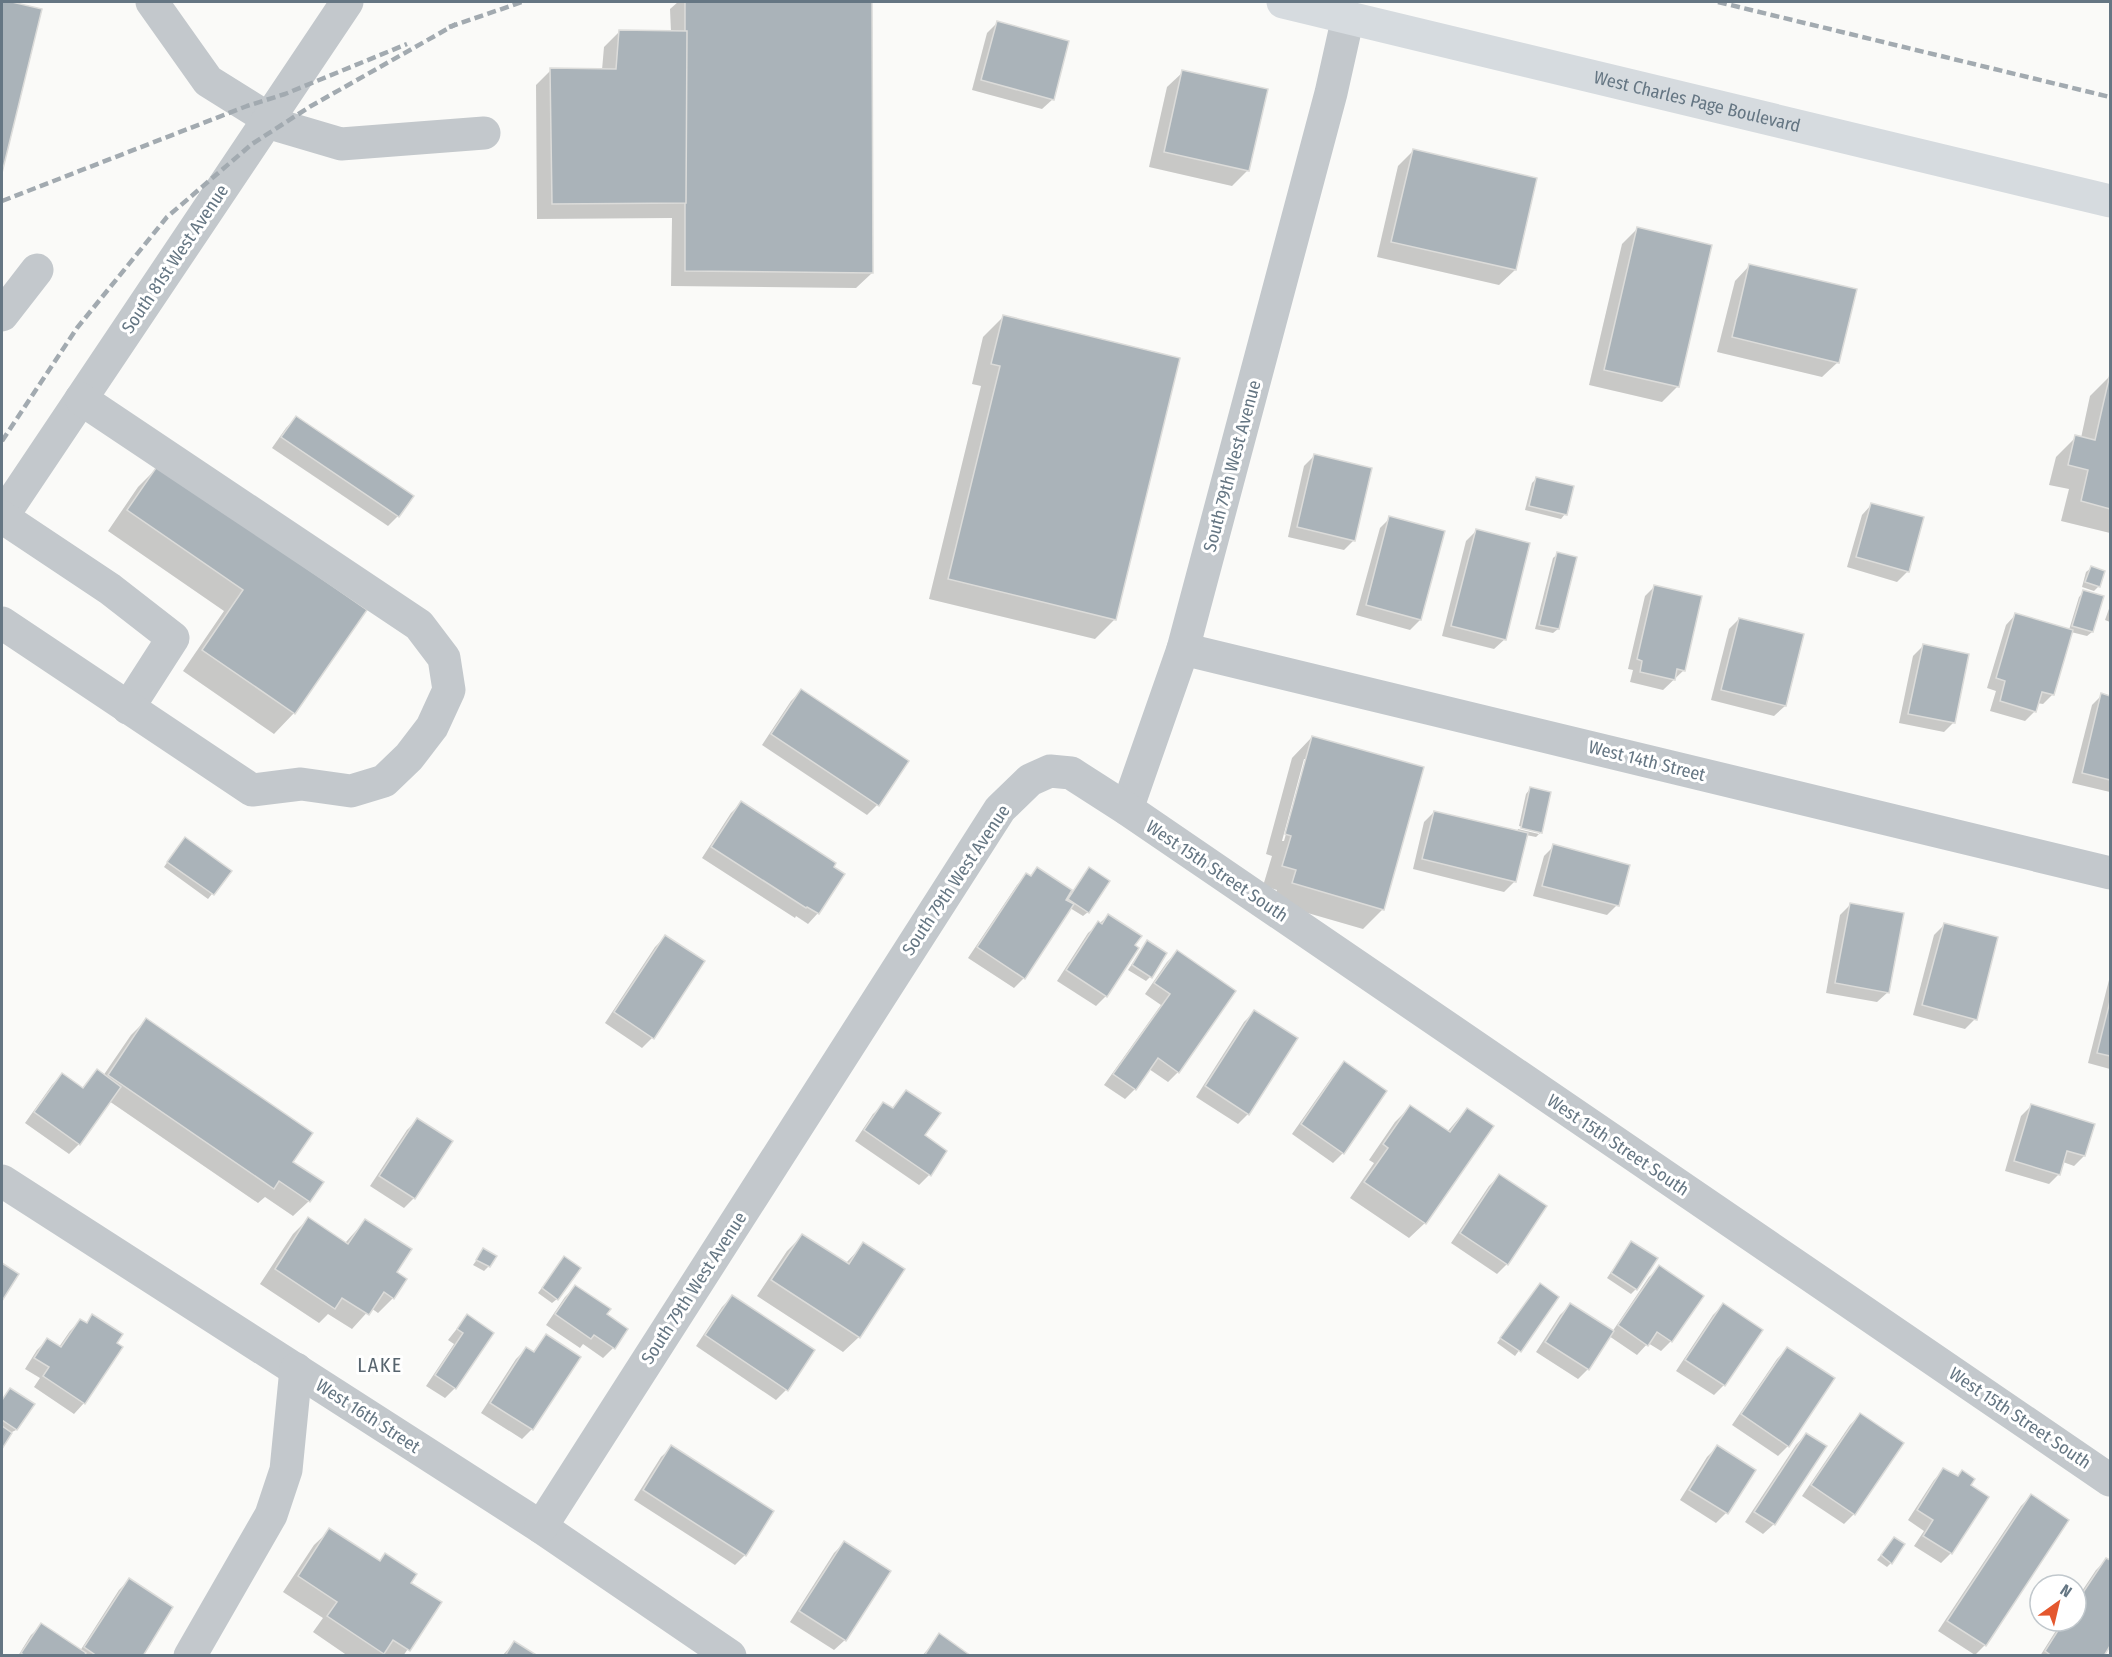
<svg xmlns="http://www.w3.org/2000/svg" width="2112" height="1657" font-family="'Fira Sans Condensed',sans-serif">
<rect width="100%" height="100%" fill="#fafaf8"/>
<g fill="#0003" fill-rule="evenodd">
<polygon points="2,2 40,10 2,167"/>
<polygon points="678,2 871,2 872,273 856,288 671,286 672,218 537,219 536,85 551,70 602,70 604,47 619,32 671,32 670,9"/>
<polygon points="997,23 1053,99 1042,109 972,90 987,33"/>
<polygon points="1183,72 1248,170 1232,186 1149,167 1167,87"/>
<polygon points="1413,151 1515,270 1499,285 1377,257 1398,166"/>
<polygon points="1637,229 1677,387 1662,402 1589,385 1622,244"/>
<polygon points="1750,265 1838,362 1822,377 1717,352 1735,281"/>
<polygon points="1003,317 1115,619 1095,639 929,599 981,386 972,384 983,337"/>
<polygon points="2110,376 2110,533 2061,521 2069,489 2049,485 2056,457 2076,437 2081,438 2090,396"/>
<polygon points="296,418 412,496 398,516 388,526 272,448 286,428"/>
<polygon points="1314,456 1354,540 1344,550 1288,537 1304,466"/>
<polygon points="158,467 365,611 294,713 274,734 183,671 224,611 108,531 138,487"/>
<polygon points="1536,479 1565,514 1561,519 1525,510 1532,483"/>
<polygon points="1872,504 1908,571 1897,582 1847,567 1862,515"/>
<polygon points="1390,518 1420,620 1410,630 1356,615 1380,528"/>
<polygon points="1476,531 1505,639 1494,649 1442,636 1466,541"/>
<polygon points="1558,554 1558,629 1553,633 1535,629 1553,558"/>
<polygon points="2091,568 2099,586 2094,591 2082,587 2086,572"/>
<polygon points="1655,586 1684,670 1663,690 1630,682 1633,670 1628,669 1645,596"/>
<polygon points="2084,592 2092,632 2087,636 2071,632 2053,694 2043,704 2037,703 2035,711 2025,721 1990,711 1996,691 1987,688 2006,625 2016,614 2069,630 2079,597"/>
<polygon points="2110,606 2110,622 2105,620"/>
<polygon points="1739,619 1785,706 1774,716 1711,700 1729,629"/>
<polygon points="1923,646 1954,722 1944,732 1899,723 1913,656"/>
<polygon points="801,691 907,762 877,805 867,815 762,745 791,701"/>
<polygon points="2102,695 2110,697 2110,792 2072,783 2092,705"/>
<path d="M1312,737L1383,909L1363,929L1273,903L1277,890L1263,886L1272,856L1266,854L1292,758ZM1304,759H1307L1284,841H1282Z"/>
<polygon points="1530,789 1541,832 1539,834 1539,831 1519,826 1526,794"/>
<polygon points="741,803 818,913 808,924 796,916 795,918 702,858 731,813"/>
<polygon points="1434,812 1517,832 1518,829 1539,834 1536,837 1526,835 1515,881 1504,892 1413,869 1424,822"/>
<polygon points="180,844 230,871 208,899 164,867"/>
<polygon points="1554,846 1617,905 1607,915 1533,896 1544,856"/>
<path d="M1037,869L1073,892L1089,869L1088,912L1083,916L1070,908L1024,978L1014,988L968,958L1017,885L1027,875L1029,877ZM1069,892L1072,893L1066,902L1064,900Z"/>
<polygon points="1850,905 1888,992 1877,1002 1826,993 1840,915"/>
<polygon points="1108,916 1106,996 1096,1006 1057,981 1088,933"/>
<polygon points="1944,925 1975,1019 1965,1029 1913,1015 1934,935"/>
<polygon points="665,937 652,1038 642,1048 605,1023 655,947"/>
<polygon points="1143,947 1150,977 1146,981 1128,970"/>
<polygon points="1177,952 1178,1072 1168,1082 1149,1069 1135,1089 1125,1099 1104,1085 1161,1005 1145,994 1167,962"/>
<polygon points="2110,976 2110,1069 2088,1063"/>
<polygon points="1254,1012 1248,1114 1238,1124 1196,1097 1244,1022"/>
<polygon points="146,1020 291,1162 309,1201 293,1216 265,1197 258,1203 109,1101 79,1144 69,1154 25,1123 52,1085 62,1075 81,1089 97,1071 103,1076 131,1035"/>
<polygon points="1344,1063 1343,1153 1333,1163 1292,1134 1334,1074"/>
<polygon points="906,1092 923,1136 945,1152 929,1175 919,1185 855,1141 873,1114 884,1104 891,1109"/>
<polygon points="2031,1106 2084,1156 2074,1166 2063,1162 2059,1174 2049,1184 2005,1171 2021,1116"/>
<polygon points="1410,1107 1447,1132 1467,1109 1492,1126 1425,1223 1409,1238 1350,1198 1374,1163 1369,1160 1395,1122"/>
<polygon points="417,1120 414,1198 404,1208 370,1186 407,1130"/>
<polygon points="1499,1176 1507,1264 1497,1274 1451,1243 1489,1186"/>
<polygon points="308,1219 345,1243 365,1221 395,1272 393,1298 378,1313 371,1308 352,1329 328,1314 319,1323 260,1284 293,1234"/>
<polygon points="802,1236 846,1263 864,1244 903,1270 859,1337 843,1352 757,1296 787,1251"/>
<polygon points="1631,1243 1636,1289 1631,1294 1607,1278"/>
<polygon points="484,1250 489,1266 484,1271 473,1265"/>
<polygon points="564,1258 557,1299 552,1303 538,1293"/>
<polygon points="1660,1267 1702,1296 1671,1341 1661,1351 1648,1343 1637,1355 1609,1336 1588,1369 1578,1379 1536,1352 1560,1315 1570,1305 1612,1332 1649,1277"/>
<polygon points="575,1287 605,1315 613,1348 603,1358 583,1344 580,1348 546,1325 565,1297"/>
<polygon points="1535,1290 1557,1298 1515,1356 1497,1343"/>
<polygon points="732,1297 813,1351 786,1390 776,1400 696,1346 722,1307"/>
<polygon points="1723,1305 1724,1385 1714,1395 1676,1371 1713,1315"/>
<polygon points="92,1316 84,1403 74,1414 34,1387 40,1378 25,1369 37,1350 47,1340 59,1347 70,1331 80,1321 85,1324"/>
<polygon points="467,1316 492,1333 455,1388 445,1398 426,1386 454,1344 448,1340"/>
<polygon points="546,1336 532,1429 522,1439 481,1413 516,1359 526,1349 532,1353"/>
<polygon points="1787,1349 1788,1446 1778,1456 1732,1425 1777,1359"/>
<polygon points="10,1390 33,1404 16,1430 10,1433 2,1446 2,1400"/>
<polygon points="1860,1415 1902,1443 1854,1514 1844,1524 1802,1496 1850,1425"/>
<polygon points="1806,1434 1825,1446 1774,1524 1763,1534 1745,1522 1796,1445"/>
<polygon points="672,1447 745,1555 735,1565 634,1500 661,1457"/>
<polygon points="1717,1447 1754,1470 1726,1513 1716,1523 1680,1500 1707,1457"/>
<polygon points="1944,1470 1987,1497 1951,1553 1941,1563 1914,1546 1924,1531 1908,1520 1934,1480"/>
<polygon points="2031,1496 1985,1645 1975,1655 1938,1631 2021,1506"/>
<polygon points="330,1530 378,1562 385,1555 409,1583 440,1603 403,1656 348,1656 313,1632 323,1618 283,1592 314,1545"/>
<polygon points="1894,1539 1891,1563 1887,1567 1877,1560"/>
<polygon points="844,1543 845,1640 834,1650 790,1622 834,1553"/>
<polygon points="2106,1560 2110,1561 2110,1643 2102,1656 2040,1656 2062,1621 2076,1621 2076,1600 2096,1570"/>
<polygon points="129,1580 141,1656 18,1656 31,1635 42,1625 80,1651 119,1590"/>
<polygon points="940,1635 969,1656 922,1656"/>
<polygon points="514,1643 535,1656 502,1656"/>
</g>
<g fill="#aab3b9" stroke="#dcdcda" stroke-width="1.5">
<polygon points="2,2 12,2 42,9 2,173"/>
<polygon points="685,2 872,2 873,273 685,271"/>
<polygon points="997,21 1069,41 1054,100 981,80"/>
<polygon points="619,30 687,31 686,203 552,204 550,68 616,69"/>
<polygon points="1182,70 1268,89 1249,171 1164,152"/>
<polygon points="1413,149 1537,178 1516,270 1391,242"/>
<polygon points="1637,227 1712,245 1679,387 1604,370"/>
<polygon points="1749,264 1857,289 1839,363 1732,337"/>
<polygon points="1003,315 1180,358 1116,620 948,579 1000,366 991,364"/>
<polygon points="2110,374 2110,509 2081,501 2088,470 2068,465 2075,435 2095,440"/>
<polygon points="296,416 414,496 399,517 281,437"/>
<polygon points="1314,454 1372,468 1355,541 1297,527"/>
<polygon points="158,465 367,610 295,714 202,650 243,590 127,510"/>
<polygon points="1536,477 1574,486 1567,515 1529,506"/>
<polygon points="1871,503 1924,517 1909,572 1856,557"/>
<polygon points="1389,516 1445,531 1421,620 1366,605"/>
<polygon points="1476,529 1530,543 1506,640 1451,626"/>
<polygon points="1557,552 1577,557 1559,629 1539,625"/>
<polygon points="2091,566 2105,571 2100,587 2085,582"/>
<polygon points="1654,585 1702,596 1685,671 1677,669 1675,680 1640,672 1642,661 1637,659"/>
<polygon points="2083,590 2104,596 2093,632 2072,626"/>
<polygon points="2015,613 2073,630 2054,695 2042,692 2036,712 2000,701 2005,681 1996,678"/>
<polygon points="1739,618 1804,634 1786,706 1721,690"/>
<polygon points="1923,644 1969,654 1955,723 1908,714"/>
<polygon points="801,689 909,761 879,806 771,734"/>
<polygon points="2101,693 2110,696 2110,780 2082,773"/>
<polygon points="1312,736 1424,767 1384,910 1292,883 1296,870 1282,866 1291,836 1285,834"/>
<polygon points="1530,787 1551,792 1542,833 1521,828"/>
<polygon points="741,801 836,863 834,867 845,874 819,914 807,907 806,908 711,847"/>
<polygon points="1434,811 1528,833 1516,882 1422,859"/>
<polygon points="185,837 232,871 214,895 167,862"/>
<polygon points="1553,844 1630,865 1619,906 1542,886"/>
<polygon points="1037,867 1072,890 1066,900 1074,904 1025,979 977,947 1026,873 1031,876"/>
<polygon points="1089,867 1110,881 1089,913 1068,899"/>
<polygon points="1850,903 1904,913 1889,993 1835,983"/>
<polygon points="1108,914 1142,936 1135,945 1139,948 1107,997 1066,970 1098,921 1102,924"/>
<polygon points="1944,923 1998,937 1977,1020 1922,1005"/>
<polygon points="665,935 705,961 654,1039 614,1012"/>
<polygon points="1147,940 1167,953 1152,978 1132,965"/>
<polygon points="1177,950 1236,991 1179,1073 1158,1058 1136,1090 1113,1074 1170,994 1154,983"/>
<polygon points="2110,1001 2110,1056 2097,1053"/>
<polygon points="1254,1010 1298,1038 1249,1115 1205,1086"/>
<polygon points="146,1018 313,1133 293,1162 324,1182 310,1202 279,1181 274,1189 108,1075"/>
<polygon points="1344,1061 1387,1091 1344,1154 1301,1124"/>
<polygon points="97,1069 121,1087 80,1145 34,1112 62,1073 83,1088"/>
<polygon points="906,1090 941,1113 925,1135 947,1151 931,1176 864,1130 883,1102 893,1108"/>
<polygon points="2031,1104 2095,1124 2085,1156 2067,1151 2060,1175 2014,1161"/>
<polygon points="1410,1105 1450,1132 1467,1108 1494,1126 1426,1224 1364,1182 1388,1148 1383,1144"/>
<polygon points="417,1118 453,1141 415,1199 379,1176"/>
<polygon points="1499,1174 1547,1206 1508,1265 1460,1233"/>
<polygon points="308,1217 348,1244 365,1219 412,1249 397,1272 407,1279 394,1299 384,1292 369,1315 342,1298 335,1309 275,1269"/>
<polygon points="802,1234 849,1264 863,1242 905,1269 860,1338 771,1280"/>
<polygon points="1631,1241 1658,1258 1637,1290 1611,1273"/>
<polygon points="483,1248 497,1256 490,1267 476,1260"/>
<polygon points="564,1256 581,1268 558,1300 542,1288"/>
<polygon points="2,1263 19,1274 2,1301"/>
<polygon points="1659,1265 1704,1296 1672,1342 1657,1332 1648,1346 1618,1325"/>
<polygon points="1540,1283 1559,1297 1521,1352 1500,1338"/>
<polygon points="575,1285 611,1309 607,1314 628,1329 615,1349 594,1335 591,1339 555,1314"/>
<polygon points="732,1295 815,1350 788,1391 705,1335"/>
<polygon points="1570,1303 1614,1331 1589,1370 1545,1342"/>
<polygon points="1723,1303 1763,1330 1725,1386 1685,1360"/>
<polygon points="92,1314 123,1334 117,1343 123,1347 85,1404 43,1376 49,1367 34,1358 47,1338 61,1347 80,1319 87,1323"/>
<polygon points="467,1314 494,1333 456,1389 435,1375 463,1333 457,1329"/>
<polygon points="546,1334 581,1357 533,1430 490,1403 526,1347 534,1352"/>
<polygon points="1787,1347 1835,1378 1789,1447 1741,1414"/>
<polygon points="10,1388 35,1404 17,1430 2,1420 2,1400"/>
<polygon points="1860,1413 1904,1443 1855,1515 1811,1485"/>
<polygon points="2,1426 12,1433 2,1449"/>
<polygon points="1806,1433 1827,1446 1775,1525 1754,1512"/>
<polygon points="671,1445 774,1511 746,1556 643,1490"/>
<polygon points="1717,1445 1756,1470 1728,1514 1689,1490"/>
<polygon points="1943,1468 1958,1476 1962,1470 1975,1479 1971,1485 1989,1497 1952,1554 1923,1536 1933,1520 1917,1510"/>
<polygon points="2031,1494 2069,1520 1986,1646 1947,1621"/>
<polygon points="329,1528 380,1561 385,1553 417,1574 411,1583 442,1602 410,1651 393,1640 384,1654 327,1616 337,1602 298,1576"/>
<polygon points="1894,1537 1905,1544 1892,1564 1881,1555"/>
<polygon points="844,1541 891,1571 846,1641 799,1611"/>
<polygon points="2106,1558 2110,1560 2110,1646 2104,1656 2052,1656 2045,1651 2064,1621 2076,1621 2076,1603"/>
<polygon points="129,1578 173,1607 143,1656 97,1656 84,1647"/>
<polygon points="41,1623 86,1653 84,1656 25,1656 21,1653"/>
<polygon points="939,1633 971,1656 924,1656"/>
<polygon points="514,1641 538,1656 505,1656"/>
</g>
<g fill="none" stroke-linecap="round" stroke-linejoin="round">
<g stroke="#c3c8cc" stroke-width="33">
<polyline points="152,2 208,81 280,126 341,144 484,133"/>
<polyline points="2,315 37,270"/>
<polyline points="2,517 347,2"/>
<polyline points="2,517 110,589 173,638 128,708"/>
<polyline points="2,623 252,790 301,784 351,791 384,781 409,757 432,727 449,690 444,658 419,625 81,399"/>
<polyline points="1183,649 2110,873"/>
<polyline points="1127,809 1183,649 1331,93 1348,17"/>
<polyline points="2,1181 541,1527 730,1656"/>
<polyline points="541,1527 1000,809 1030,780 1050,771 1071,773 1127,809 2110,1480"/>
<polyline points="190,1656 271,1515 286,1470 296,1369"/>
</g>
<path stroke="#d6dbdf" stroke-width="33" id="s1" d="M1283,2L2110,201"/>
<g stroke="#a2aab0" stroke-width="4.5" stroke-dasharray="9 4.5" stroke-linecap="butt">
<polyline points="1718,2 2110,97"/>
<polyline points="449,27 522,2"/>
<polyline points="2,201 247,106 285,94 407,44"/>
<polyline points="2,441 77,328 167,217 252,144 311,106 456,24"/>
</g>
</g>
<g text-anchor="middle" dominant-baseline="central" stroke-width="6" stroke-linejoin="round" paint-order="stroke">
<g font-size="18" fill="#657683" stroke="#fff">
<text stroke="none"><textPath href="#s1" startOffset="426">West Charles Page Boulevard</textPath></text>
<text transform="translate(175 259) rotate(-56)">South 81st West Avenue</text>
<text transform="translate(1232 466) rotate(-75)">South 79th West Avenue</text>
<text transform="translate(1647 761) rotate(14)">West 14th Street</text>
<text transform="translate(1217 871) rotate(34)">West 15th Street South</text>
<text transform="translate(956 880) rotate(-56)">South 79th West Avenue</text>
<text transform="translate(1618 1145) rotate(34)">West 15th Street South</text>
<text transform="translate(694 1288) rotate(-57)">South 79th West Avenue</text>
<text transform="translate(368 1416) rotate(33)">West 16th Street</text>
<text transform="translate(2020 1418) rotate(34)">West 15th Street South</text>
</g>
<g font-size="20" letter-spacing="1.5" fill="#57646e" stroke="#fff">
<text x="380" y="1365">LAKE</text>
</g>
</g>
<rect width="2112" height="1657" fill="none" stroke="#657683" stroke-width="6"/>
<g transform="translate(2058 1603) rotate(34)"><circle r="28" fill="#ffffff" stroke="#c1c8cd" stroke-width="1.5"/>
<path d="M0-4.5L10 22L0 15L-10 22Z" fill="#e4572e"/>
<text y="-9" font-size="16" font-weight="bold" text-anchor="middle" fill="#657683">N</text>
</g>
</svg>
